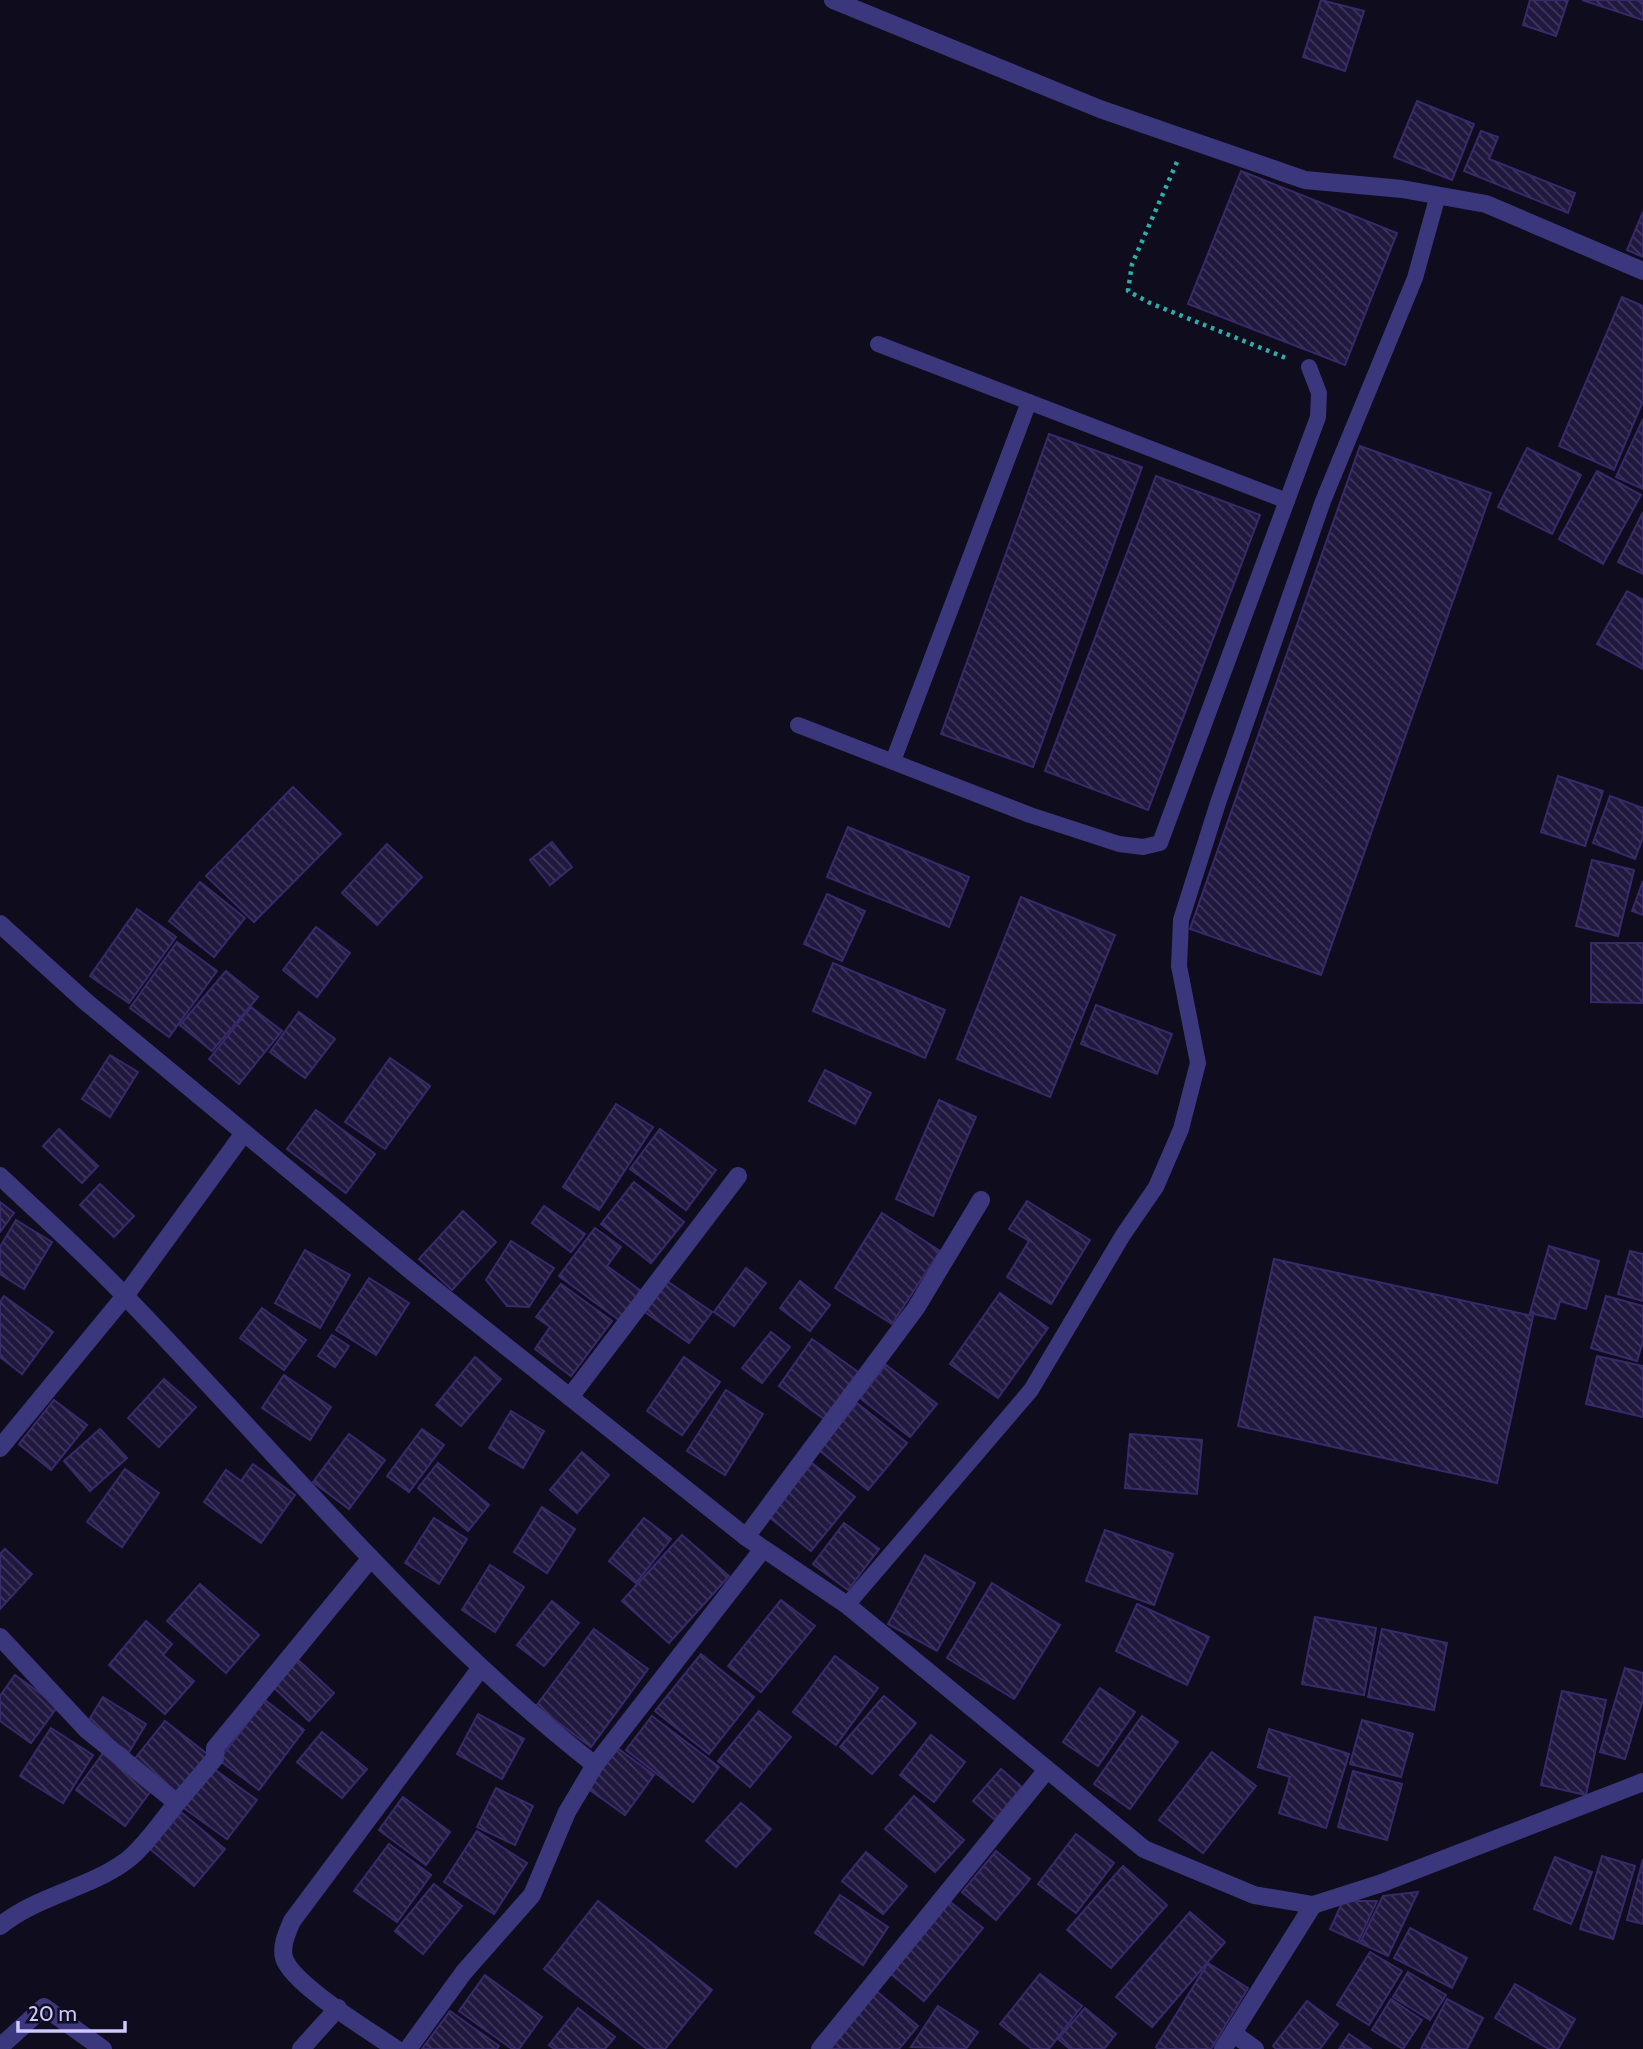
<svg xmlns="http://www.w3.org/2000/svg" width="1643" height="2049" font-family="Cabin,sans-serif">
<defs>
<pattern id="building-back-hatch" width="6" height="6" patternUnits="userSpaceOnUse" patternTransform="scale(1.75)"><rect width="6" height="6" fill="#20183e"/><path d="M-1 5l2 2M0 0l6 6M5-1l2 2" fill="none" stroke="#3f385b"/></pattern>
</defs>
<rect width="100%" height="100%" fill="#0f0c1d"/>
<g fill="url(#building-back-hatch)" stroke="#382a6a" stroke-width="2">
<polygon points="1321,0 1364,11 1345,71 1303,57"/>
<polygon points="1530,0 1568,0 1556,36 1523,25"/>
<polygon points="1582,0 1643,0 1643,20"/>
<polygon points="1417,101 1474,124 1452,180 1394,157"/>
<polygon points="1481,131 1498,137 1489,159 1575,193 1568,213 1464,171"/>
<polygon points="1241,171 1397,233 1345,365 1188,304"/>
<polygon points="1643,212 1643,257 1627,250"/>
<polygon points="1622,297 1643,306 1643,401 1614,470 1559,446"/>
<polygon points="1643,419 1643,489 1616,477"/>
<polygon points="1049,434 1142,467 1033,767 941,734"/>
<polygon points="1360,446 1491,493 1321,975 1190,929"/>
<polygon points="1527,448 1581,475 1552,534 1498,507"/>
<polygon points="1597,471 1641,495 1603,564 1559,539"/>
<polygon points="1156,476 1260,515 1148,810 1045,771"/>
<polygon points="1643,512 1643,574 1618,562"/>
<polygon points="1627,591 1643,600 1643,669 1597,644"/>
<polygon points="1558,776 1603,791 1585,846 1541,832"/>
<polygon points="293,787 341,834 254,922 206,876"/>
<polygon points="1610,796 1643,808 1643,837 1635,859 1593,843"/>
<polygon points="848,827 969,877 949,927 827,877"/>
<polygon points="552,842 572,867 550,885 530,860"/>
<polygon points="387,844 422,877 377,925 342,893"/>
<polygon points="1592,860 1634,870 1618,936 1576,926"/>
<polygon points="1643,881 1643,915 1632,911"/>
<polygon points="200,882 245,918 214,957 169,921"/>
<polygon points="827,894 865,911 842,961 804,944"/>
<polygon points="1021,897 1115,935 1050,1097 957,1059"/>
<polygon points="137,909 176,937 129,1003 90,976"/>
<polygon points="316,927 350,953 317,997 283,970"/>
<polygon points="177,942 217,971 169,1037 130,1008"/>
<polygon points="1591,943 1643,943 1643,1003 1591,1002"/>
<polygon points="833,963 945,1010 925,1058 813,1011"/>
<polygon points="226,971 258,997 212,1051 180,1025"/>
<polygon points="1096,1005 1172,1034 1157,1074 1081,1044"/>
<polygon points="251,1007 282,1031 239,1084 209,1059"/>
<polygon points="299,1012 335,1039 305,1078 270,1052"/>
<polygon points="110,1055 138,1072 110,1117 82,1099"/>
<polygon points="390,1058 430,1086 385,1149 345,1122"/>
<polygon points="825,1070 871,1093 855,1124 809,1101"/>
<polygon points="939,1100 976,1117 933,1216 896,1199"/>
<polygon points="616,1104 653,1127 599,1210 563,1187"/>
<polygon points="316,1110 375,1154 346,1193 287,1149"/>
<polygon points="59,1129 98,1166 82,1183 43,1146"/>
<polygon points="660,1129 716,1170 686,1210 630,1169"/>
<polygon points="634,1182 684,1222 651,1263 601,1224"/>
<polygon points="100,1184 134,1216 114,1237 80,1205"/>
<polygon points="1027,1201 1090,1240 1051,1304 1007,1277 1029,1241 1009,1229"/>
<polygon points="0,1202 14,1213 0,1232"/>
<polygon points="544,1206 585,1234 571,1252 532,1223"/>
<polygon points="463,1211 496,1242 452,1290 419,1259"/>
<polygon points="882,1213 940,1251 892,1324 835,1288"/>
<polygon points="16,1220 52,1242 24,1289 0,1274 0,1247"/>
<polygon points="595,1228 621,1247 607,1266 641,1291 619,1320 559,1276"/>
<polygon points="511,1241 554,1268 529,1307 507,1306 486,1280"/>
<polygon points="1549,1246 1599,1261 1586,1309 1560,1301 1555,1319 1530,1313"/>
<polygon points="305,1250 350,1275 320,1328 275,1303"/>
<polygon points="1630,1251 1643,1254 1643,1301 1618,1294"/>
<polygon points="1274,1259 1533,1316 1497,1483 1238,1426"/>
<polygon points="746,1268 766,1283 734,1326 714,1312"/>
<polygon points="369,1278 409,1303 376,1355 336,1330"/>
<polygon points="667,1281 712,1312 689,1343 645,1312"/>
<polygon points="800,1281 830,1305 810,1331 780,1308"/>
<polygon points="561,1284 612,1321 571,1376 535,1349 550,1327 536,1317"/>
<polygon points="1000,1293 1048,1328 998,1398 950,1364"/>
<polygon points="4,1296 53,1332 22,1374 0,1357 0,1302"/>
<polygon points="1606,1296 1643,1306 1643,1341 1637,1361 1591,1348"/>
<polygon points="262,1308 306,1340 284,1370 240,1338"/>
<polygon points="771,1332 790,1347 762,1383 742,1368"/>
<polygon points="332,1335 349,1346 335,1367 318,1356"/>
<polygon points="812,1339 861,1374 827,1421 779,1386"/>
<polygon points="1597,1356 1643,1366 1643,1417 1586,1404"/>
<polygon points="475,1357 501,1379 461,1426 436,1405"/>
<polygon points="684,1357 720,1382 682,1435 647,1411"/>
<polygon points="886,1365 937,1404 910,1437 860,1398"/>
<polygon points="284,1375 331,1407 310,1440 262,1408"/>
<polygon points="164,1379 196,1407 159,1447 128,1418"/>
<polygon points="726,1390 763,1414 725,1475 687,1451"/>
<polygon points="54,1400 87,1425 51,1470 19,1444"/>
<polygon points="857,1403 907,1443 868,1490 819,1450"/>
<polygon points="511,1411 544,1431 523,1468 489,1448"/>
<polygon points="100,1429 127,1458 90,1491 64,1461"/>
<polygon points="422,1429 444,1445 409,1492 387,1476"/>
<polygon points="349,1434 385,1460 349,1509 313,1482"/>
<polygon points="1130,1434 1202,1440 1197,1494 1125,1488"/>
<polygon points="582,1452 609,1475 577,1513 550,1490"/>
<polygon points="438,1463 489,1505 468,1531 418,1488"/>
<polygon points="812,1463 855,1497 811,1551 768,1516"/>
<polygon points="253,1464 295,1495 261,1543 204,1502 226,1470 241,1481"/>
<polygon points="125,1469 159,1493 122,1547 87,1522"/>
<polygon points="542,1507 575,1529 547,1573 514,1552"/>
<polygon points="434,1518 467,1539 439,1584 405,1563"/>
<polygon points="644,1518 671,1539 636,1583 609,1561"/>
<polygon points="844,1523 879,1549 848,1590 813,1564"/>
<polygon points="1105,1530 1173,1554 1154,1605 1086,1581"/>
<polygon points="682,1535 729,1576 669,1643 622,1601"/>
<polygon points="5,1549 32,1574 0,1609 0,1554"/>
<polygon points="925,1555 975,1583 937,1651 888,1624"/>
<polygon points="490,1565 524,1587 495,1632 462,1610"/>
<polygon points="992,1583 1060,1625 1014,1699 947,1658"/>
<polygon points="200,1584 259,1635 226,1673 167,1621"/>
<polygon points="781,1600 815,1626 761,1692 728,1666"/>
<polygon points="552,1601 579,1623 544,1666 517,1645"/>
<polygon points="1137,1604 1209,1637 1187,1685 1116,1651"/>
<polygon points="1315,1617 1376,1628 1364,1695 1302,1684"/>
<polygon points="146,1621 172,1644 163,1655 194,1681 165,1714 109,1665"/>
<polygon points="594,1629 648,1669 591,1747 536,1706"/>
<polygon points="1382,1629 1447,1643 1434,1710 1368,1697"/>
<polygon points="701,1654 754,1697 709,1754 655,1711"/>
<polygon points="835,1656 878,1688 836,1745 793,1712"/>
<polygon points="295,1657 334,1693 309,1721 270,1684"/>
<polygon points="1625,1668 1643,1673 1643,1699 1625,1759 1600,1752"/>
<polygon points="15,1675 58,1706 31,1743 0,1721 0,1696"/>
<polygon points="1100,1688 1135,1712 1098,1766 1063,1742"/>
<polygon points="1562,1691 1606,1700 1586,1795 1541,1785"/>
<polygon points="884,1696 916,1723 872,1774 840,1747"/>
<polygon points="103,1697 146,1724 129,1752 86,1725"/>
<polygon points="265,1700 304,1730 259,1790 219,1760"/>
<polygon points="759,1711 791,1737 750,1787 718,1761"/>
<polygon points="478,1714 524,1739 502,1779 457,1754"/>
<polygon points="652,1716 719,1767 693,1802 626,1750"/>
<polygon points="1142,1716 1178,1742 1130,1809 1094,1784"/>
<polygon points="1362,1720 1413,1734 1401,1777 1350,1764"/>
<polygon points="165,1721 211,1757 179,1798 133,1761"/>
<polygon points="51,1728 93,1755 63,1803 20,1776"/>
<polygon points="1269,1729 1349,1754 1326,1828 1279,1813 1290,1777 1258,1767"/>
<polygon points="322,1732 367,1769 342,1798 297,1762"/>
<polygon points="931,1735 965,1762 934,1802 900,1775"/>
<polygon points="616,1747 654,1775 625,1815 587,1788"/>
<polygon points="104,1752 153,1788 125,1826 76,1790"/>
<polygon points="1212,1752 1256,1786 1203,1853 1159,1820"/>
<polygon points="210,1766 257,1800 227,1839 181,1806"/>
<polygon points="1001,1769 1022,1787 995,1820 973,1801"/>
<polygon points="1353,1771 1402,1784 1387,1840 1338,1827"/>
<polygon points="496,1788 533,1806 515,1845 477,1827"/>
<polygon points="914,1796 964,1840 935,1872 885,1829"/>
<polygon points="403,1797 450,1832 426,1865 379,1830"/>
<polygon points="741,1803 771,1829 736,1867 706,1841"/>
<polygon points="181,1812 225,1849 194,1886 150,1849"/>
<polygon points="477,1831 527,1863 494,1914 444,1882"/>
<polygon points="1076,1834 1114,1863 1076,1913 1038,1884"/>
<polygon points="389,1844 431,1875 397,1922 354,1891"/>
<polygon points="996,1851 1030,1879 996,1920 962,1892"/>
<polygon points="866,1852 907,1886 883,1914 842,1881"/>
<polygon points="1602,1856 1635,1866 1613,1939 1580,1929"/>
<polygon points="1555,1857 1592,1872 1571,1924 1534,1909"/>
<polygon points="1643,1859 1643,1924 1627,1920"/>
<polygon points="1123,1866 1167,1905 1111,1968 1067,1930"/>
<polygon points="434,1884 462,1906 423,1954 395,1931"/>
<polygon points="1418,1892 1388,1956 1360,1943 1383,1896"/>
<polygon points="840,1895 888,1927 863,1965 815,1933"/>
<polygon points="598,1901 712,1990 665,2049 647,2049 544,1969"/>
<polygon points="949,1901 983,1928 924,2001 891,1974"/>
<polygon points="1343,1901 1377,1901 1358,1942 1330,1929"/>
<polygon points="1190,1912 1225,1942 1152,2027 1116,1997"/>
<polygon points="1410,1928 1467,1958 1452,1988 1394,1958"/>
<polygon points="1370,1952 1402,1971 1369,2025 1337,2005"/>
<polygon points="1208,1963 1248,1988 1211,2049 1158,2049 1156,2047"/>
<polygon points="1408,1972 1446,1995 1430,2020 1393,1997"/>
<polygon points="1040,1974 1082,2006 1049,2049 1032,2049 1000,2024"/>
<polygon points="485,1975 542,2017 519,2049 512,2049 459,2011"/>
<polygon points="1515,1984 1575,2019 1558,2049 1549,2049 1495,2018"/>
<polygon points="875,1990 918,2026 899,2049 825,2049"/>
<polygon points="1391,1999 1422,2020 1403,2049 1372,2030"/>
<polygon points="1447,1999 1483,2018 1467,2049 1421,2049"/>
<polygon points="1307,2001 1338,2024 1320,2049 1276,2049 1273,2046"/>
<polygon points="938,2006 978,2032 966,2049 911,2047"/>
<polygon points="578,2008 615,2037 605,2049 554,2049 549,2045"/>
<polygon points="1085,2008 1116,2034 1104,2049 1070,2049 1058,2039"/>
<polygon points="450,2011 499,2046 497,2049 422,2049"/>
<polygon points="1349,2034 1371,2049 1339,2049"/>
</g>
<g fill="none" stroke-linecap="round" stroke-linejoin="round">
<polyline stroke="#2daea8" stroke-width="4.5" stroke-dasharray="3.5 5" stroke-linecap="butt" points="1177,162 1132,264 1128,291 1150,303 1286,358"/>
<g stroke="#3b377c" stroke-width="16">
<polyline points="878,344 1287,501"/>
<polyline points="798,725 1030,815 1119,844 1143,847 1160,843 1318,417 1319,393 1309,367"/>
<polyline points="893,761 1029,402"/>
<polyline points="847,1605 1031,1390 1123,1235 1156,1187 1181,1129 1198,1063 1179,966 1181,920 1218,803 1323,501 1415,278 1438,195"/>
</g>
<g stroke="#3b377c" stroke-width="18">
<polyline points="833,0 1100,109 1305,180 1402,189 1486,204 1643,271"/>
<polyline points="0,924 85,1001 410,1270 746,1537 847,1605 1144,1849 1254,1895 1313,1905 1382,1883 1643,1782"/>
<path d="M0,1176C42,1216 86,1255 126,1297C280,1456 420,1628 595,1765"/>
<polyline points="570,1397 738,1176"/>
<polyline points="0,1448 125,1296 244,1133"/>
<polyline points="746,1537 916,1308 981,1200"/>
<polyline points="0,1637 87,1730 177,1803 215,1758 215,1748 371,1558"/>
<path d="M0,1926C36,1896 88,1889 126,1861C145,1847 161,1821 177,1803"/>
<polyline points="1234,2034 1255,2049"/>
<polyline points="0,2047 44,2007 103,2049"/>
<polyline points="301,2049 338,2008"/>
<path d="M396,2049C370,2031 292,1984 284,1958C281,1945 287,1933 292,1921L480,1669"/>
<polyline points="408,2049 464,1972 532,1895 567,1812 595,1765 763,1549"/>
<polyline points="820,2049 1046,1771"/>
<polyline points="1223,2049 1313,1905"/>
</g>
</g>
<path d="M18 2021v10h107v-10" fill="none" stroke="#cfc8ff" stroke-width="3.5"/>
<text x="28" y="2021" font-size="21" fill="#cfc8ff" stroke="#0f0c1d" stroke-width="5" paint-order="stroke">20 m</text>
</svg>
